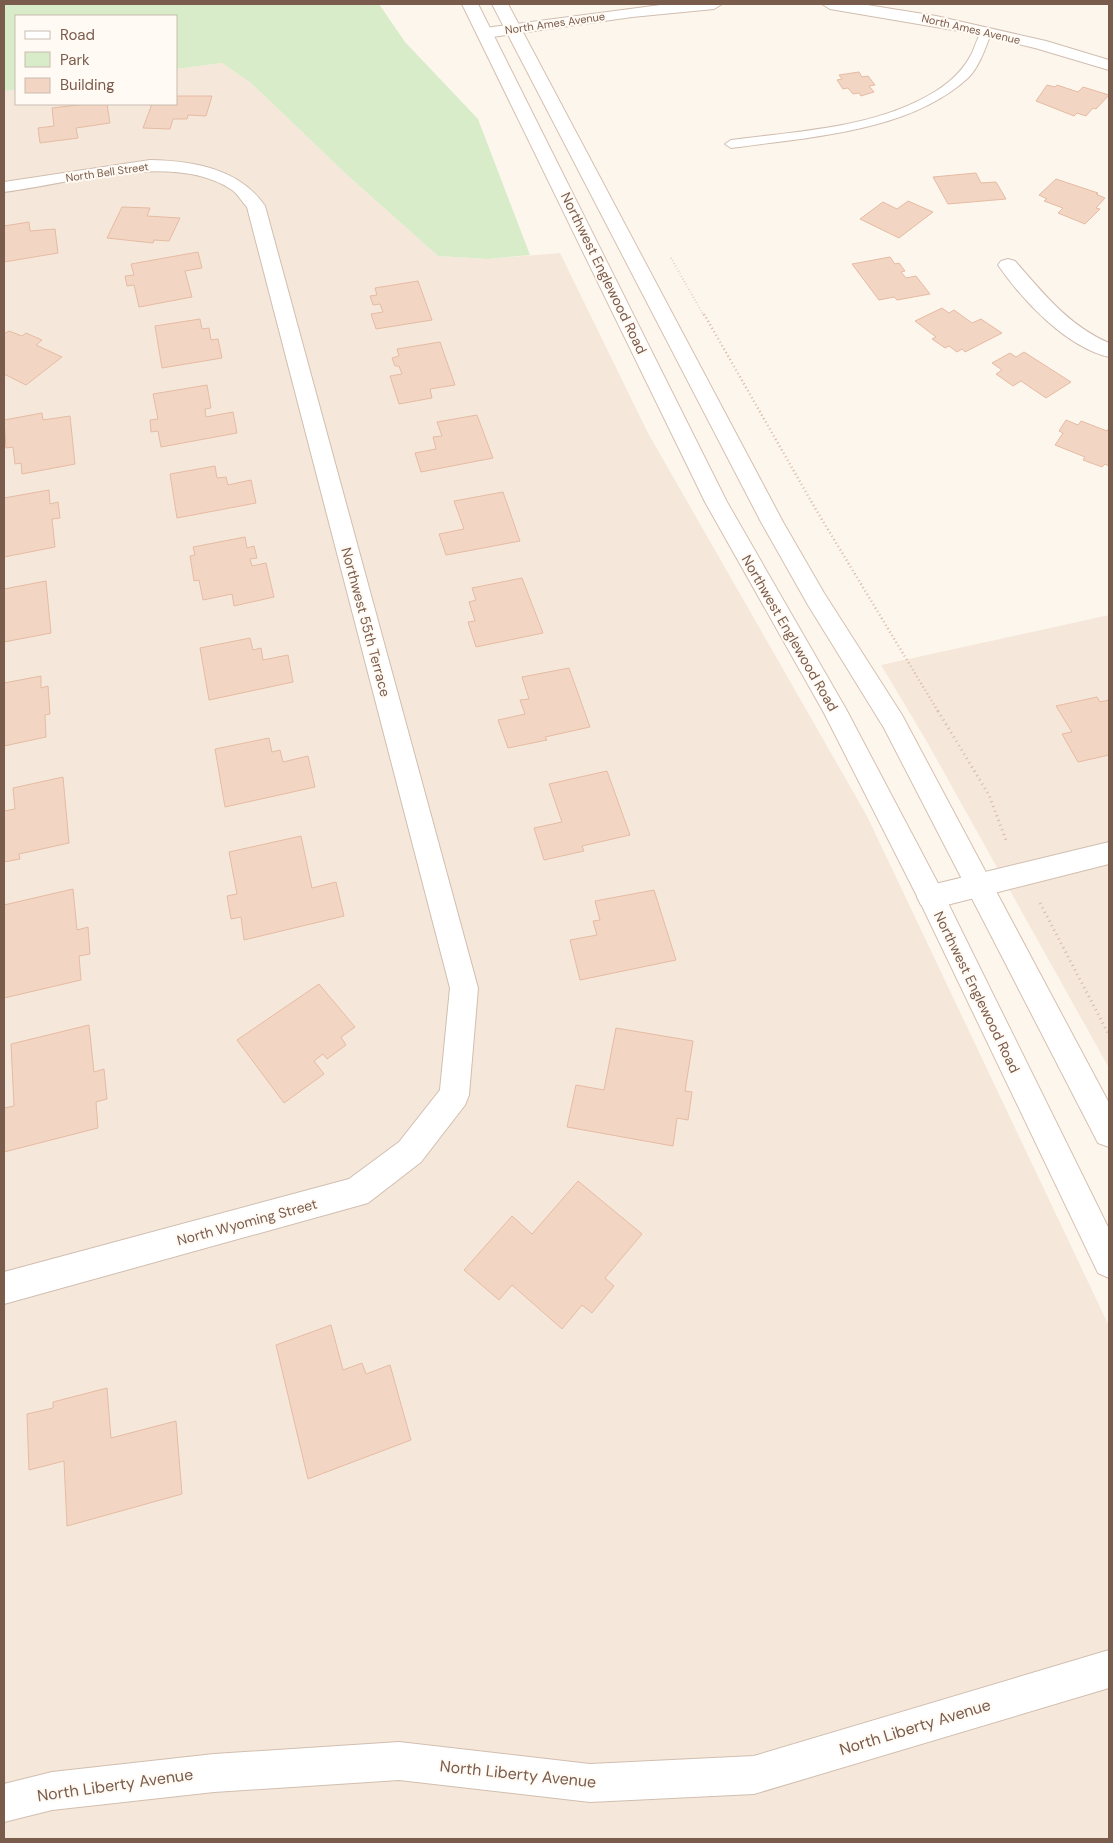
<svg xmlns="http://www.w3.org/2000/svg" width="1113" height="1843" font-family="'DM Sans',sans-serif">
<rect width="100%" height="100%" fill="#fdf6ec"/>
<g fill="#f5e8da">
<polygon points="222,63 251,83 346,174 438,256 488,259 560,253 648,433 867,816 1109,1326 1109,1839 4,1839 4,91 16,90 16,104 176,104 176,69"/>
<polygon points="1109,615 1109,1068 927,742 881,665"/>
</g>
<polygon fill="#d8ecc9" points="4,4 379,4 405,42 478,119 530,255 488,259 438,256 346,174 251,83 222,63 176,69 176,16 16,16 16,90 4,91"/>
<g fill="#f3d5c3" stroke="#e6bba3">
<polygon points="859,72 862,77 868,76 875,85 869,86 874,92 861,96 859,93 853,94 848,88 843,89 837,80 842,79 839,75"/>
<polygon points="1047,85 1055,87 1057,85 1078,92 1083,87 1109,95 1096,109 1093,108 1086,116 1077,113 1074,116 1036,101"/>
<polygon points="176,96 212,96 206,116 188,115 187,119 173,119 170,129 143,128 152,104 176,104"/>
<polygon points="85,104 107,104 110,123 76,128 78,138 40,143 38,128 54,126 52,108"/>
<polygon points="976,173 981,183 996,182 1006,199 948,204 933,177"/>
<polygon points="1056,179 1098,193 1096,194 1105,198 1096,208 1100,209 1085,224 1058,213 1063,208 1044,201 1047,199 1039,195"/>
<polygon points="908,201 933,212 899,238 860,219 883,202 897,209"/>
<polygon points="122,207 150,208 147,216 180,218 169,241 154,240 153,243 107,238"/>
<polygon points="29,222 30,231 55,229 58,253 4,262 4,226"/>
<polygon points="198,252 202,268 185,271 192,297 139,307 134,285 127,286 125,276 134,275 131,264"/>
<polygon points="890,257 895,264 899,263 905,271 901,272 906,278 916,276 930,294 897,300 894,297 879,300 852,264"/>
<polygon points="418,281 432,320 376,329 371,314 383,312 380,304 373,305 370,296 377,295 375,288"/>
<polygon points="942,308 949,313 954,310 972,323 981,319 1002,333 965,352 962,349 957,352 949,346 945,348 932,339 936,337 915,321"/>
<polygon points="200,319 202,329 209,328 211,340 218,339 222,358 162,368 155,326"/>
<polygon points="9,331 22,336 26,333 42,340 36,345 62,357 26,385 4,374 4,334"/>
<polygon points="440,342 455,385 430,389 432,398 399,404 390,376 402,374 399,366 395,366 392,358 399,356 397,349"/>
<polygon points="1024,352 1071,382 1046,398 1021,381 1013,386 996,374 1002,370 992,363 1010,353 1016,357"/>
<polygon points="207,385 211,408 205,409 206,417 233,412 237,433 161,447 158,431 151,432 150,420 158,419 153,394"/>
<polygon points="42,413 43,420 70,416 75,464 22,474 21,463 15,464 13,447 6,448 4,420"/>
<polygon points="477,415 493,458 421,472 415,453 436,449 433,437 442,436 437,422"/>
<polygon points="1066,420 1078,425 1081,421 1107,431 1109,428 1109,466 1105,464 1102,467 1083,460 1085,457 1055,445 1063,433 1059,431"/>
<polygon points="215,466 217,478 226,477 228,485 251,480 256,503 177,518 170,474"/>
<polygon points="49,490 50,504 58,502 60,518 52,519 55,547 4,557 4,498"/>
<polygon points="503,492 520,541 446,555 439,534 464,529 454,501"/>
<polygon points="245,537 247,548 254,546 257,558 250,559 252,566 266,563 274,597 234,606 232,594 203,600 199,580 194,581 190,556 195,555 193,547"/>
<polygon points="522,578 543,633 476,647 468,622 475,621 469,602 476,600 472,588"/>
<polygon points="46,581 51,633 4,642 4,645 4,589"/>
<polygon points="250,638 253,650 261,648 263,660 288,655 293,682 209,700 200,648"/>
<polygon points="569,668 590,727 545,737 547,740 508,748 498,720 525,714 520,700 529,699 522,677"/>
<polygon points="41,676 41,688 48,686 50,714 45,715 46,737 4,746 4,683"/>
<polygon points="1097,697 1100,702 1109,700 1109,755 1078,762 1062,734 1072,732 1056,706"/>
<polygon points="269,738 272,752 280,750 283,762 308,756 315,787 225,807 215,749"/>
<polygon points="607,771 630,835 582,846 584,851 544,860 534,828 562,822 549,784"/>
<polygon points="63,777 69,843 19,854 20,859 4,862 4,811 15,809 13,788"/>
<polygon points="301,836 312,888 336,882 344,916 244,940 241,917 231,919 227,896 237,894 229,852"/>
<polygon points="73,889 77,930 88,927 90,954 79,956 81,980 4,998 4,905"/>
<polygon points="654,890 676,960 580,980 570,940 597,935 593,921 600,920 595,901"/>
<polygon points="319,984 355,1027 341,1037 346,1045 327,1059 323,1054 314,1061 324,1074 284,1103 237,1040"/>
<polygon points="89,1025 94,1072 104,1069 107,1099 96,1102 98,1128 4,1152 4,1108 14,1106 11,1044"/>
<polygon points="616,1028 693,1041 685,1091 692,1092 688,1120 677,1118 673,1146 567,1127 576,1085 604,1090"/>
<polygon points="578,1181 642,1234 605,1278 614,1286 592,1313 582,1305 562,1329 512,1285 499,1300 464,1270 512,1216 532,1234"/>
<polygon points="331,1325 343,1370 362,1363 366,1374 390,1365 411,1440 308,1479 276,1345"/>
<polygon points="107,1388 111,1438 176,1421 182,1494 67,1526 64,1461 29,1470 27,1414 53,1408 53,1402"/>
</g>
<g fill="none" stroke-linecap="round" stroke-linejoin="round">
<g stroke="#d1beb0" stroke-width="2">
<path id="lane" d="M987,28L992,31C986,46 980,66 968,78C908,133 807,137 731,148L725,144L731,140C799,131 877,128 936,91C952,81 964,69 972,53C976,45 979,30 987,28Z"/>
</g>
<g stroke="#d1beb0" stroke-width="2">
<g id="street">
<polygon points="668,4 722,4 714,9 632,17 485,38 477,33 485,28"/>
<polygon points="822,4 861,4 936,16 1046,41 1109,60 1109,70 1035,48 971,33 830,9"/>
<path d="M150,160C193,161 239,168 265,206L478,988L469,1095L465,1105L421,1162L368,1203L4,1304V1272L349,1179L399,1142L440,1090L450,988L247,207C242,202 238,194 232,190C175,151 69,184 4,192V182Z"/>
<path d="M1008,259L1015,261C1043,293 1069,326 1109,343V357C1066,347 1023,301 998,265L1001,261Z"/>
<polygon points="1109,842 1109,864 931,909 921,905 917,897 921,889 931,885"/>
<polygon points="1109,1650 1109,1688 754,1794 590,1802 399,1780 214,1792 52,1810 4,1822 4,1784 52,1772 214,1754 399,1742 590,1764 754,1756"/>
</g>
</g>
<g stroke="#d6c0b0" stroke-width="2">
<g id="secondary">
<polygon points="462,4 478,4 727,502 846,709 941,889 1109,1229 1109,1278 1098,1273 921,904 824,713 705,502"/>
<polygon points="492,4 508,4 783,522 824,593 902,715 1109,1103 1109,1147 1098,1143 884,728 808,605 761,522"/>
</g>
</g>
<polyline stroke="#d9b8a5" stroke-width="2" stroke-dasharray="0.5 2.5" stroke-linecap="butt" points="671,258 704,316"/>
<polyline stroke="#d9b8a5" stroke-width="2.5" stroke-dasharray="1 3" stroke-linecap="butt" points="704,314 815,508 939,713"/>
<g stroke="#d9b8a5" stroke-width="3" stroke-dasharray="1 4" stroke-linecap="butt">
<polyline points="938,711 989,795 1007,843"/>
<polyline points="1040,903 1109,1035"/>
</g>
<use href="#lane" fill="#fff" fill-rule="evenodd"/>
<use href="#street" fill="#fff" fill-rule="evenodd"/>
<use href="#secondary" fill="#fff" fill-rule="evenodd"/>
</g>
<g text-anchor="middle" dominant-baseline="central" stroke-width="4" stroke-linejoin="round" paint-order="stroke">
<g font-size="11" fill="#7a5c4d" stroke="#fffaf3">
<text transform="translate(555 23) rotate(-8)">North Ames Avenue</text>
<text transform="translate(971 29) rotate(13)">North Ames Avenue</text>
<text transform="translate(107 172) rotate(-8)">North Bell Street</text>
</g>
<g font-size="14" fill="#7a5c4d" stroke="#fffaf3">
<text transform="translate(604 273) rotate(64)">Northwest Englewood Road</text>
<text transform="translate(366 622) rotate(75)">Northwest 55th Terrace</text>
<text transform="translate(790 633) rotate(60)">Northwest Englewood Road</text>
<text transform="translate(977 992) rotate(64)">Northwest Englewood Road</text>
<text transform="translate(247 1222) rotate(-15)">North Wyoming Street</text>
</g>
<g font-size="16" fill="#7a5c4d" stroke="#fffaf3">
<text transform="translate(915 1727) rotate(-17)">North Liberty Avenue</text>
<text transform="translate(518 1774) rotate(6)">North Liberty Avenue</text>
<text transform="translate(115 1785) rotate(-8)">North Liberty Avenue</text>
</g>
</g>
<rect width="1113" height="1843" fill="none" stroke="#7a5c4d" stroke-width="10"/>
<rect x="15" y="15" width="162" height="90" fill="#fffaf3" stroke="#cabbb1"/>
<rect x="25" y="31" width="25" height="8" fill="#ffffff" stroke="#cabbb1"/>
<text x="60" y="40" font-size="15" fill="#7a5c4d">Road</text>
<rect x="25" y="52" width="25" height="15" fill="#d8ecc9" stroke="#cabbb1"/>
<text x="60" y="65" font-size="15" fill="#7a5c4d">Park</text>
<rect x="25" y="78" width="25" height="15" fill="#f3d5c3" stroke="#cabbb1"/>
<text x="60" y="90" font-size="15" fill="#7a5c4d">Building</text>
</svg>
